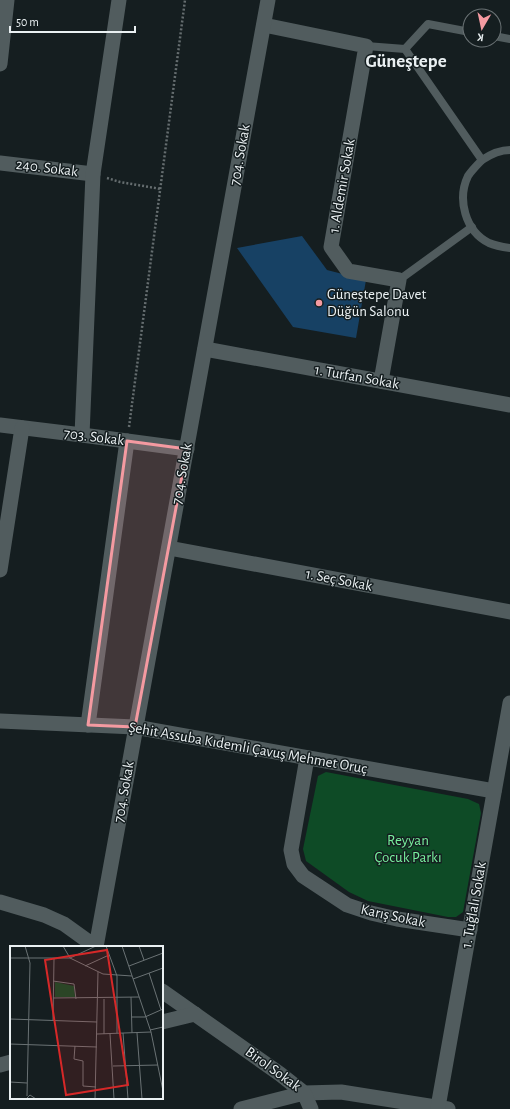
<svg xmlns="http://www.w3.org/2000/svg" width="510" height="1109" font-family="'Alegreya Sans',sans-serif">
<rect width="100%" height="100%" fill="#151e20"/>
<polygon fill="#0e4b26" points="326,772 468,799 479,804 481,813 463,912 456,917 448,917 368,901 349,892 306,861 303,849 318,776"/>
<polygon fill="#174164" points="302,236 327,270 366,280 356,338 293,327 237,248"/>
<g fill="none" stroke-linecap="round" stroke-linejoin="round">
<g stroke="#656d6f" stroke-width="2.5" stroke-dasharray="2 2" stroke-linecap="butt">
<polyline points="107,178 120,182 161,189"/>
<polyline points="129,427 185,0"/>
</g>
<g stroke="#515c5e" stroke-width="8">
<polyline points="494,36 510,39"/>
<path d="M366,46L405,49L482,160C477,165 472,170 468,176C457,199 465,231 489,243C496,246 503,247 510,248"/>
<polyline points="405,49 428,24 470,32"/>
<path d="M482,160C491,154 499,150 510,150"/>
<polyline points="399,280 472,227"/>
</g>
<g stroke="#515c5e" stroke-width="15">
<polyline points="264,25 366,46 331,247 348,271 399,280 381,381"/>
<polyline points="0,64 7,0"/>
<polyline points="0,163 93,174"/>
<polyline points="205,349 510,405"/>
<polyline points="0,425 82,435 187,449"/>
<polyline points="82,435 93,174 119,0"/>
<polyline points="169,548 510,612"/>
<polyline points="0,570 22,428"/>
<polyline points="0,721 135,727 494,791"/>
<polyline points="88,725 127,441"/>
<polyline points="307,758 291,850 294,864 303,876 347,905 371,913 397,919 470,930"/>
<polyline points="0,902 44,915 64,924 96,947 268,0"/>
<polyline points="162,991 280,1074 304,1093 341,1092 448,1109"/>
<polyline points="162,1022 195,1014"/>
<polyline points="0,1065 11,1062"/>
<polyline points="438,1107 510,703"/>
<polyline points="241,1109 304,1093 311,1109"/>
</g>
</g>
<path fill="#f49aa1" fill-opacity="0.2" stroke="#f49aa1" stroke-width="3" stroke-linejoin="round" d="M127,441L187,449L135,727L88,725Z"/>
<circle fill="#f49aa1" stroke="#151e20" stroke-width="1.5" cx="319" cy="303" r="4"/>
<g text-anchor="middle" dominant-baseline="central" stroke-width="3" stroke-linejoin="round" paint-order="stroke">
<g font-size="15" fill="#eaf0f2" stroke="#151e20">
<text transform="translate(240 155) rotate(-80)">704. Sokak</text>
<text transform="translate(47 168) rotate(7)">240. Sokak</text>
<text transform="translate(342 186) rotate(-80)">1. Aldemir Sokak</text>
<text transform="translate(357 377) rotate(10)">1. Turfan Sokak</text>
<text transform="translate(94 437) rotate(7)">703. Sokak</text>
<text transform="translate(182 474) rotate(-80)">704. Sokak</text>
<text transform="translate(339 580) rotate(11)">1. Seç Sokak</text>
<text transform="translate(248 748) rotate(10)">Şehit Assuba Kıdemli Çavuş Mehmet Oruç</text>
<text transform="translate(124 792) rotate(-80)">704. Sokak</text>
<text transform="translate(474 905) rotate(-80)">1. Tuğlalı Sokak</text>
<text transform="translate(393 916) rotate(12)">Karış Sokak</text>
<text transform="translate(273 1069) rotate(36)">Birol Sokak</text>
</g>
<g font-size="15" fill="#eaf0f2" stroke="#151e20" text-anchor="start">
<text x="327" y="294">Güneştepe Davet<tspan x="327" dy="17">Düğün Salonu</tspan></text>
</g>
<g font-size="15" fill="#78ef9d" stroke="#151e20">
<text x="408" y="840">Reyyan<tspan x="408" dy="17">Çocuk Parkı</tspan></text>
</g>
<g font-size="19" font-weight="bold" fill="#eaf0f2" stroke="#151e20">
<text x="406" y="61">Güneştepe</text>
</g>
</g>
<g transform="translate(10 946)">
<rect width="153" height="153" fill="#151e20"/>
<path d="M45,36L64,40L65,51H45Z" fill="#0e4b26"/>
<path fill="none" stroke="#6a7274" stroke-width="1" d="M15,0L20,17L17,150M53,0L60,12L86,0M96,0L107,30V87M112,0L141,86L153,145M129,0L134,14M0,12H60L93,28L122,30M75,20L99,9M119,20L153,7M139,27L151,64M123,33L153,22M43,35L64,38L66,53M121,51L122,87M43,52L129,51M94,53V88M121,71H135L153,63M0,73L87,76M43,74L44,13M140,84L153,81M113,87L118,153M127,87L132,153M87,88L141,86M100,88L104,153M0,98L87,101M65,100L64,113L73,115V140L86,141M103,120L148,119M0,136L17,137M16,153L20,149L26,153M85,153L88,26"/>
<path fill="#d62828" fill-opacity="0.15" stroke="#d62828" stroke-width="2" d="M97,4L118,139L56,149L35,14Z"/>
<rect width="153" height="153" fill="none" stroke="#eaf0f2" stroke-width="2"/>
</g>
<g transform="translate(482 28) rotate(189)"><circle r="19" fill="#151e20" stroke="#6a7274"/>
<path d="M0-3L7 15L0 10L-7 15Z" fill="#f49aa1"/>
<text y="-6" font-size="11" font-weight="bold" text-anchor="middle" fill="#eaf0f2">K</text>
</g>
<path d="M10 26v6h125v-6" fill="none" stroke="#eaf0f2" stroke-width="2"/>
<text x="16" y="26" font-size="12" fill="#eaf0f2" stroke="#151e20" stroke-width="3" paint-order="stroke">50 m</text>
</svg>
